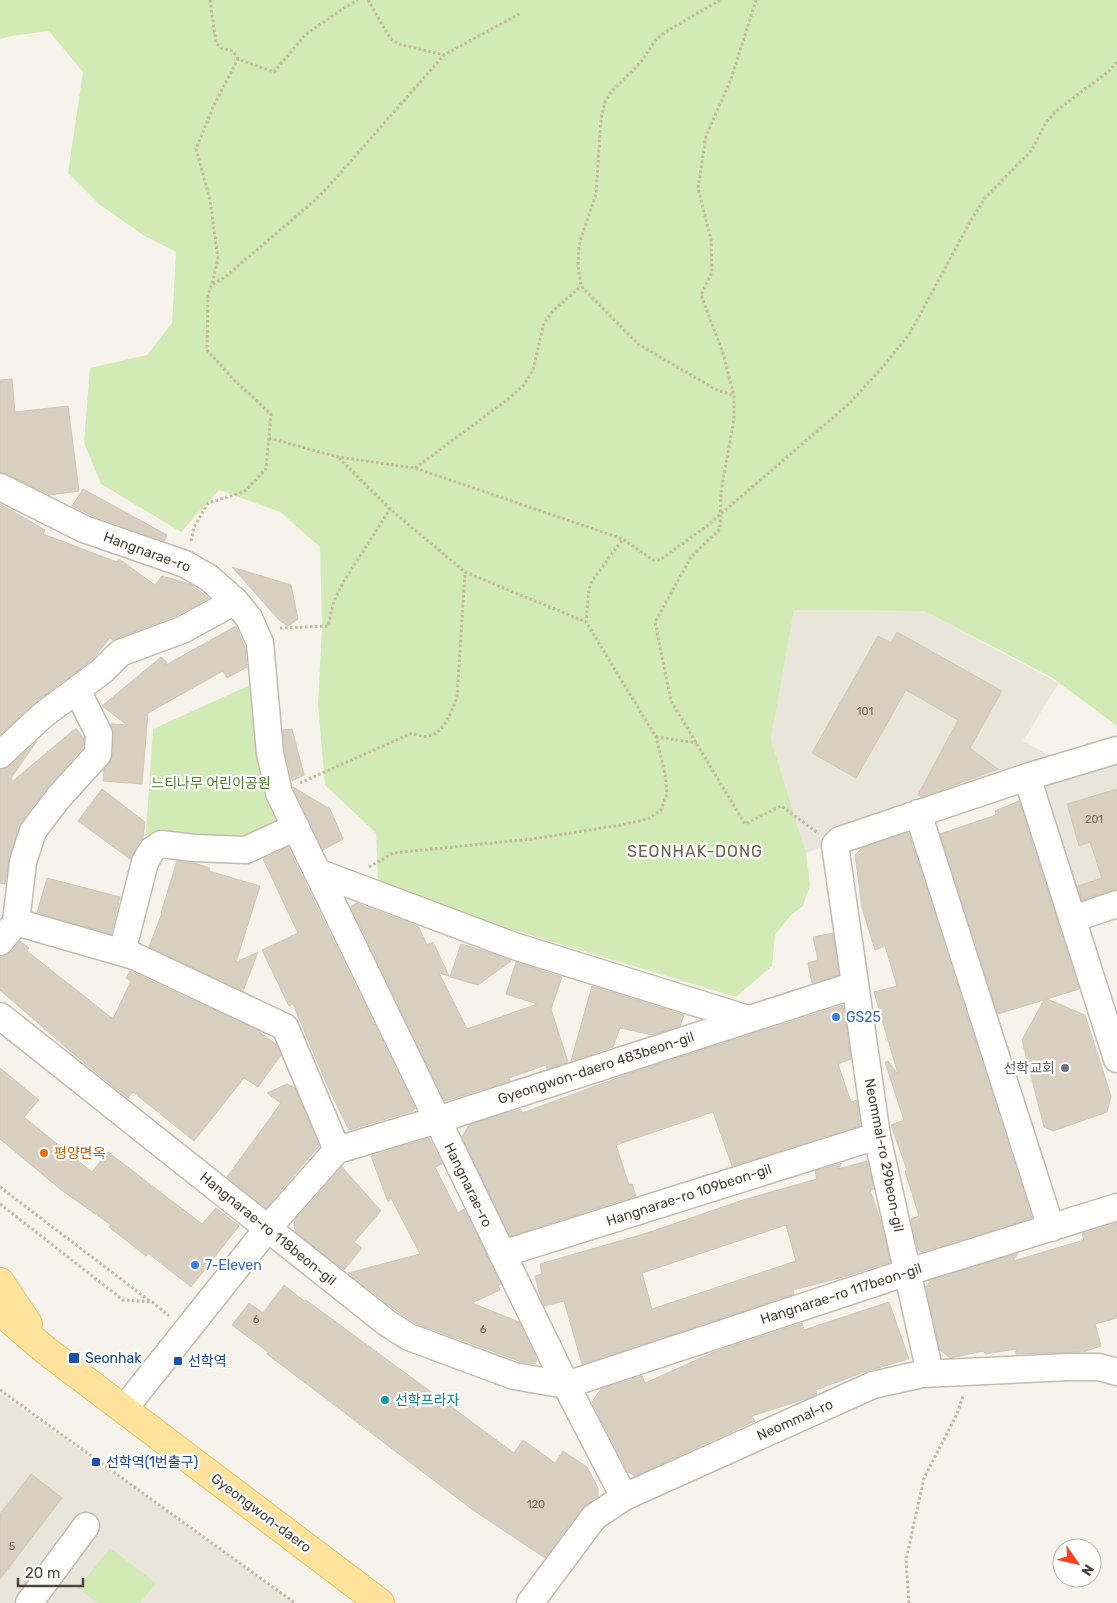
<svg xmlns="http://www.w3.org/2000/svg" width="1117" height="1603" font-family="Rubik,'Noto Sans KR',sans-serif">
<rect width="100%" height="100%" fill="#f6f3ec"/>
<g fill="#eae5da">
<polygon points="794,610 924,611 1059,683 1023,741 1067,765 1117,751 1117,904 1072,919 1027,778 840,840 806,853 771,739"/>
<polygon points="0,1393 294,1603 0,1603"/>
</g>
<g fill="#d2eab5">
<polygon points="0,0 1117,0 1117,726 1051,677 924,611 794,610 771,739 806,853 810,885 803,906 791,915 775,935 772,966 736,997 477,919 378,882 376,833 325,785 318,704 322,628 320,547 280,512 219,490 181,532 101,484 84,443 90,368 147,355 172,323 176,252 143,235 99,204 68,173 83,72 49,31 11,36 0,39"/>
<polygon points="261,680 293,826 245,848 145,845 153,729"/>
<polygon points="110,1548 156,1583 140,1603 97,1603 78,1588"/>
</g>
<g fill="#d8cfc1" stroke="#d3c7b4" fill-rule="evenodd">
<polygon points="12,379 15,412 68,406 79,491 50,495 7,474 0,472 0,380"/>
<polygon points="83,489 167,535 164,541 93,516 72,506"/>
<polygon points="0,504 45,530 43,534 117,562 119,559 155,585 162,576 190,584 209,598 176,616 113,640 110,638 92,660 34,703 0,735"/>
<polygon points="232,567 291,585 298,619 288,626 279,620"/>
<polygon points="236,626 245,647 247,667 227,678 223,671 148,713 142,784 103,781 104,769 109,764 113,755 114,735 111,724 127,725 102,706 161,657 167,662 164,666"/>
<polygon points="897,632 1002,691 970,748 998,769 922,797 918,795 958,720 906,690 856,778 812,753 878,636 891,643"/>
<polygon points="76,728 84,739 83,748 46,789 21,822 9,858 5,884 0,883 0,770 10,766 37,741 11,778 13,781"/>
<polygon points="292,729 304,775 292,781 285,751 283,730"/>
<polygon points="293,787 330,809 343,839 323,850"/>
<polygon points="102,789 145,822 143,838 139,842 130,859 78,821"/>
<polygon points="1117,789 1117,889 1082,900 1078,886 1102,878 1090,842 1079,846 1067,804"/>
<polygon points="1019,801 1079,989 1047,999 1085,1015 1111,1096 1107,1112 1053,1131 1044,1127 1022,1040 1044,1000 998,1014 940,834 996,815 995,811"/>
<polygon points="907,833 909,834 1032,1218 921,1252 918,1250 911,1219 919,1216 905,1171 907,1170 891,1125 904,1120 885,1062 888,1061 898,1074 874,992 897,986 885,946 875,950 862,908 855,855 862,848"/>
<polygon points="288,847 415,1108 413,1111 349,1130 328,1087 293,1004 289,1006 262,950 298,933 263,859"/>
<polygon points="177,861 194,863 210,868 209,871 260,886 236,962 258,952 243,991 149,947 162,913 161,913"/>
<polygon points="47,878 120,897 111,934 37,913"/>
<polygon points="356,903 418,926 427,945 433,942 449,976 439,973 467,1029 537,1004 506,994 516,962 562,977 551,1009 568,1062 547,1069 546,1065 509,1078 510,1081 445,1101 351,907"/>
<polygon points="833,933 839,975 812,983 808,963 818,960 813,937"/>
<polygon points="20,941 29,948 27,951 113,1019 131,981 126,978 130,971 257,1030 277,1045 281,1055 258,1087 244,1078 194,1141 133,1092 128,1098 84,1063 0,990 0,957 6,956 11,952"/>
<polygon points="461,944 491,953 511,961 478,985 450,977"/>
<polygon points="592,986 684,1015 680,1026 652,1035 620,1028 613,1047 571,1061"/>
<polygon points="843,1005 851,1059 838,1064 851,1102 857,1100 860,1126 732,1166 713,1112 616,1145 629,1185 632,1184 636,1196 510,1236 462,1137 469,1125 521,1109 522,1113 631,1073"/>
<polygon points="0,1068 39,1100 24,1117 92,1172 108,1152 202,1224 216,1208 239,1226 191,1287 148,1253 146,1256 109,1227 111,1225 60,1189 0,1139"/>
<polygon points="287,1084 295,1088 319,1146 266,1208 227,1177 281,1103 267,1093"/>
<polygon points="429,1138 442,1164 435,1167 458,1213 464,1209 501,1284 498,1285 500,1290 472,1303 519,1322 537,1360 535,1364 522,1362 417,1324 391,1307 348,1273 420,1254 391,1198 388,1202 371,1156"/>
<path d="M867,1161L874,1189L870,1190L882,1225L890,1262L847,1276L793,1290L794,1294L582,1364L564,1301L544,1306L541,1299L535,1276L542,1274L540,1264L647,1233L743,1200L817,1179L815,1171L842,1163L838,1169ZM786,1225L796,1261L652,1309L642,1273Z"/>
<polygon points="342,1167 381,1211 354,1242 362,1248 344,1270 296,1232 294,1226 295,1220"/>
<polygon points="1117,1223 1117,1318 1095,1324 1101,1346 1083,1352 1016,1354 1016,1349 985,1354 984,1351 950,1358 940,1350 926,1287 931,1280 1018,1253 1013,1261 1084,1240 1082,1234"/>
<polygon points="284,1285 304,1301 306,1300 514,1453 523,1440 555,1463 563,1451 587,1467 598,1488 598,1496 582,1508 545,1558 473,1510 267,1354 268,1352 232,1325 249,1303 263,1313"/>
<polygon points="889,1302 909,1359 867,1371 816,1390 817,1394 805,1399 752,1416 755,1421 635,1476 628,1472 592,1402 601,1389 642,1376 645,1383 714,1352 802,1323 804,1330"/>
<polygon points="31,1474 62,1498 0,1579 0,1514"/>
</g>
<g fill="none" stroke-linecap="round" stroke-linejoin="round">
<g stroke="#c2bbae" stroke-width="29">
<g id="minor">
<polyline points="0,487 84,529 185,564 209,578 235,601 249,618 260,643 270,753 279,793 566,1385 624,1497"/>
<polyline points="0,755 43,715 102,671 120,653 182,630 235,601"/>
<polyline points="1027,777 1117,1059"/>
<polyline points="918,813 1051,1228"/>
<polyline points="317,872 514,946 748,1019"/>
<polyline points="1072,919 1117,904"/>
<polyline points="16,922 134,956 285,1027 337,1150"/>
<polyline points="16,922 23,862 33,831 58,798 98,754 99,734 77,690"/>
<polyline points="0,942 16,922"/>
<polyline points="122,952 145,862 152,850 161,844 194,848 246,850 296,827"/>
<polyline points="0,1016 387,1323 409,1337 514,1376 566,1385 908,1272 1117,1207"/>
<polyline points="502,1254 877,1136"/>
<polyline points="930,1373 877,1136 835,845 840,840 1027,777 1117,750"/>
<polyline points="124,1409 268,1228 337,1150 437,1120 855,985"/>
<polyline points="29,1603 86,1526"/>
<polyline points="530,1603 594,1517 624,1497 873,1385 922,1374 1069,1367 1099,1367 1117,1372"/>
</g>
</g>
<g stroke="#e6c16a" stroke-width="30">
<g id="major">
<polyline points="0,1282 28,1324"/>
<polyline points="0,1311 44,1349 380,1603"/>
</g>
</g>
<g stroke="#c4b79f" stroke-width="3" stroke-dasharray="2.5 2.5" stroke-linecap="butt">
<polyline points="210,0 216,43 221,48 233,51 238,59"/>
<polyline points="368,0 390,38 398,44 444,55"/>
<polyline points="720,0 667,31 656,39 641,62 612,91 605,102 601,119 596,194 581,238 579,247 578,265 581,286 638,344 715,389 734,396"/>
<polyline points="756,0 731,79 706,136 698,188 711,240 712,272 701,295 723,353 734,396 734,419 721,492 720,529 691,557 655,622 671,701 745,824 781,806 817,832"/>
<polyline points="213,284 224,278 315,200 328,187 444,55 521,13"/>
<polyline points="269,438 338,457 415,468 623,539 653,560 660,560 708,525 850,403 887,362 910,333 970,222 985,198 1031,151 1047,121 1056,111 1109,71 1117,62"/>
<polyline points="339,458 390,509 465,572 586,622"/>
<polyline points="415,468 507,400 524,385 533,370 544,323 553,311 581,286"/>
<polyline points="191,541 194,527 208,503 244,492 266,469 271,414 233,379 207,350 208,294 212,284 218,259 210,200 196,149 214,105 238,59 274,72 305,35 344,8 358,0"/>
<polyline points="280,628 328,626 334,601 344,581 390,509"/>
<polyline points="656,737 697,743"/>
<path d="M300,783L412,733C439,746 448,719 457,698L465,572"/>
<polyline points="369,867 393,853 532,839 621,825 648,819 661,810 667,794 665,774 656,737 586,622 589,589 592,581 623,539"/>
<polyline points="0,1187 151,1302"/>
<polyline points="0,1204 123,1300 152,1302 169,1316"/>
<polyline points="0,1390 295,1603"/>
<polyline points="909,1603 906,1560 924,1478 957,1414 963,1396"/>
</g>
<use href="#minor" stroke="#fff" stroke-width="26"/>
<use href="#major" stroke="#ffe39c" stroke-width="28"/>
</g>
<g fill="#3f7fe0" stroke="#fff" stroke-width="2">
<circle cx="836" cy="1017" r="5"/>
<circle cx="195" cy="1265" r="5"/>
</g>
<circle fill="#6b7280" stroke="#fff" stroke-width="2" cx="1065" cy="1068" r="5"/>
<circle fill="#e8710a" stroke="#fff" stroke-width="2" cx="44" cy="1153" r="5"/>
<g fill="#1a4fb4" stroke="#fff" stroke-width="2">
<rect x="68" y="1352" width="12" height="12" rx="2.5"/>
<rect x="173" y="1356" width="10" height="10" rx="2.5"/>
<rect x="91" y="1457" width="10" height="10" rx="2.5"/>
</g>
<circle fill="#0f9aa8" stroke="#fff" stroke-width="2" cx="385" cy="1400" r="5"/>
<g text-anchor="middle" dominant-baseline="central" stroke-width="4.5" stroke-linejoin="round" paint-order="stroke">
<g font-size="11" fill="#6e675b">
<text x="865" y="711">101</text>
<text x="1094" y="819">201</text>
<text x="256" y="1319">6</text>
<text x="483" y="1329">6</text>
<text x="536" y="1504">120</text>
<text x="12" y="1546">5</text>
</g>
<g font-size="14" fill="#4b4439" stroke="#fff">
<text transform="translate(147 552) rotate(20)">Hangnarae-ro</text>
<text transform="translate(596 1068) rotate(-18)">Gyeongwon-daero 483beon-gil</text>
<text transform="translate(884 1155) rotate(79)">Neommal-ro 29beon-gil</text>
<text transform="translate(468 1185) rotate(64)">Hangnarae-ro</text>
<text transform="translate(689 1195) rotate(-18)">Hangnarae-ro 109beon-gil</text>
<text transform="translate(268 1229) rotate(39)">Hangnarae-ro 118beon-gil</text>
<text transform="translate(841 1294) rotate(-18)">Hangnarae-ro 117beon-gil</text>
<text transform="translate(795 1420) rotate(-24)">Neommal-ro</text>
<text transform="translate(261 1513) rotate(37)">Gyeongwon-daero</text>
</g>
<g font-size="14" fill="#4a7f2a" stroke="#fff">
<text x="211" y="783">느티나무 어린이공원</text>
</g>
<g font-size="14" fill="#366cbe" stroke="#fff" text-anchor="start">
<text x="846" y="1017">GS25</text>
<text x="205" y="1265">7-Eleven</text>
</g>
<g font-size="14" fill="#5b616d" stroke="#fff" text-anchor="end">
<text x="1055" y="1068">선학교회</text>
</g>
<g font-size="14" fill="#c56008" stroke="#fff" text-anchor="start">
<text x="54" y="1153">평양면옥</text>
</g>
<g font-size="14" fill="#164399" stroke="#fff" text-anchor="start">
<text x="85" y="1358">Seonhak</text>
<text x="188" y="1361">선학역</text>
<text x="106" y="1462">선학역(1번출구)</text>
</g>
<g font-size="14" fill="#0d838f" stroke="#fff" text-anchor="start">
<text x="395" y="1400">선학프라자</text>
</g>
<g font-size="16" letter-spacing="1" fill="#6e6250" stroke="#fff">
<text x="695" y="851">SEONHAK-DONG</text>
</g>
</g>
<g transform="translate(1077 1563) rotate(124)"><circle r="24" fill="#ffffff" stroke="#b7b4b0"/>
<path d="M0-4L9 19L0 12L-9 19Z" fill="#fc3f1d"/>
<text y="-8" font-size="14" font-weight="bold" text-anchor="middle" fill="#4b4439">N</text>
</g>
<path d="M18 1578v8h65v-8" fill="none" stroke="#4b4439" stroke-width="2.5"/>
<text x="25" y="1578" font-size="15" fill="#4b4439" stroke="#ffffff" stroke-width="4" paint-order="stroke">20 m</text>
</svg>
